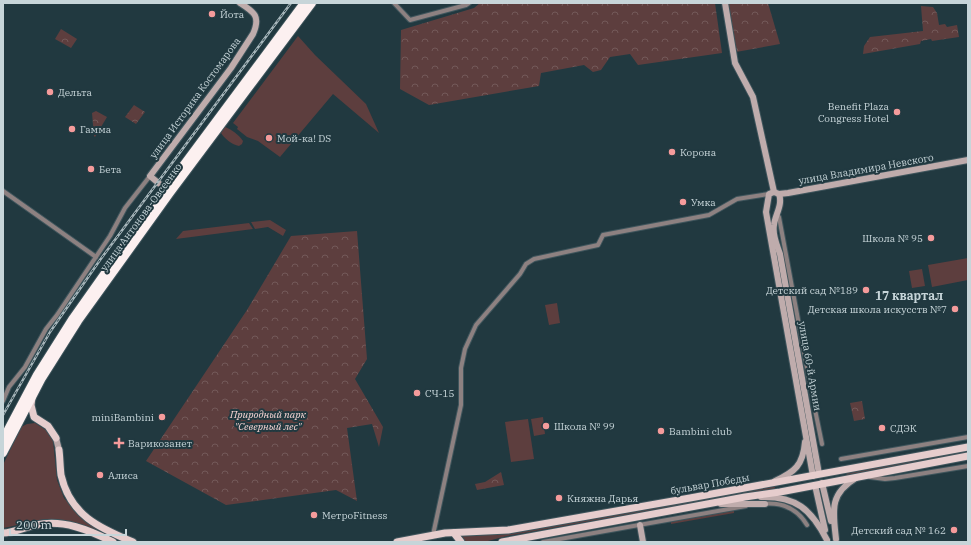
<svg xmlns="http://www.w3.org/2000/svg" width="971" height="545" font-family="'IBM Plex Serif',serif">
<defs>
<pattern id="park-crowns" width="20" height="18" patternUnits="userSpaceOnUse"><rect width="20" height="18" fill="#5d3e3e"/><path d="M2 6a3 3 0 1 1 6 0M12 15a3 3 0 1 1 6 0" fill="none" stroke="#735959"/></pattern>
</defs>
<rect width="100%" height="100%" fill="#213940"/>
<g fill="#5d3e3e">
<polygon points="298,36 315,55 366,104 379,133 333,94 280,157 258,141 247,137 237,129 238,127 233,123"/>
<path d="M225,127C231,129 239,135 243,141L242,144L239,146C232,145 224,138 221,133L222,129Z"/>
<polygon points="270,220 286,230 283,236 268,227 255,229 251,222"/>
<polygon points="249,223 253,229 176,239 183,231"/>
<polygon points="968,258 968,280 932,287 928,265"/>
<polygon points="922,269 925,286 912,288 909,271"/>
<polygon points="557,303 560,323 549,325 545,305"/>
<polygon points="543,417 545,434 534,436 531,419"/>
<polygon points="528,419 534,459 511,462 505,422"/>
<path d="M35,423L49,432L53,440L57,480L64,498L81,517L98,528L96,531C74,520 52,516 28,522C19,524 11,527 3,528V465L21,427L27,424Z"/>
<polygon points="968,450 968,454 847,476 846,472"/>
<polygon points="776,485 774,490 761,491 507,536 484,542 464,542 461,536 508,533"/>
<polygon points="734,510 734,513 671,524 671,521"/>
</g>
<g fill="url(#park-crowns)">
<polygon points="480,3 715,3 722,53 638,65 630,54 610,57 601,70 593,72 584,65 541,73 539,86 429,105 400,89 401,30 474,8"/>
<polygon points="727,3 768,3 780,44 736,52"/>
<polygon points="921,6 933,7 937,13 939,25 945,24 947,27 957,25 959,37 932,41 931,39 921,41 920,44 863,54 864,46 870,37 923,31"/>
<polygon points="61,29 77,39 71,48 55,39"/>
<polygon points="134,105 145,112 136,124 125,117"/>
<polygon points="96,111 107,117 95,137 94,136 92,113"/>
<polygon points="357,231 367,359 355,379 383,427 379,447 372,424 347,428 357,501 336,490 226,505 146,461 247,310 291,236"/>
<polygon points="862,401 865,419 854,421 850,403"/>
<polygon points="501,472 504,485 477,490 475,484 485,482"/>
</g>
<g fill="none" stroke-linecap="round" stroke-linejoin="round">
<g stroke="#3f555c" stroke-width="6">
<g id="street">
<polyline points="394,3 410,20 466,5 469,3"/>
<polyline points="3,191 96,257"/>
<polyline points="779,217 812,395 822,444"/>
<polyline points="3,401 9,387 25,367 46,329 57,315 110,236 125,208 150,176"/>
<polyline points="841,459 968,437"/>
<polyline points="870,477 885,479 895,478 968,466"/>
<path d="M762,504C781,502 797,508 807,525"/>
<polyline points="433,535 461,405 461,368 465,349 476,325 520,274 526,264 534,259 598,245 603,235 709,215 737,199 769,194"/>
<polyline points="543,542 746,506"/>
</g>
</g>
<g stroke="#3f555c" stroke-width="8">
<g id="secondary">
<polyline points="725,3 735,63 753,97 774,192"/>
<path d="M168,191L150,176L231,68L253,34C261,16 254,12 240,3"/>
<path d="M779,194C783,205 775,215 774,225C772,235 777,245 780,254L819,474"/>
<polyline points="56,438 59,450"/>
<polyline points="813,476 766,212 769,194 774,192 779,194 788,193 968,160"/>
<path d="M775,481C795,472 803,465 805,442"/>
<polyline points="822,483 831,521"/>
<polyline points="815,485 825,530"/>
<path d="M761,497C796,496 811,509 827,540"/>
<polyline points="721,504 765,504"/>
<polyline points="640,525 643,542"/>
<path d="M836,539C833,511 829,494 856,478"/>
</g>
</g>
<g stroke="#3f555c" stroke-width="9">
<g id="primary">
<polyline points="32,398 31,405 34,417 48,426 56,438"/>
<path d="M59,450C60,458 60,467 61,475C70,515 99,528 133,542"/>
<path d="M3,533C14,533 25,527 36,525C63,519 89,530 113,542"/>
<polyline points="454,533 461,542"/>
<polyline points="397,542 445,533 508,530 690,498 968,447"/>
<polyline points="502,542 745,497 780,492 968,456"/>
</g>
</g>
<g stroke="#3f555c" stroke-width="10">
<g id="highway">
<polyline points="3,439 37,375 73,318 136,229 304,3"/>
<polyline points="3,453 42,378 78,321 170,193 312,3"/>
</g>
</g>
<use href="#street" stroke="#8d8181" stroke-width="4"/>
<use href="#secondary" stroke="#bfacac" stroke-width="6"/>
<use href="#primary" stroke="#e6cdcd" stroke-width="7"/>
<use href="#highway" stroke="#fcf0f0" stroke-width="8"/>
<g stroke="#a8b7bc" stroke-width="2.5">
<polyline id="rail" points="3,415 50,332 100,260 291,3"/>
</g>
<use href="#rail" stroke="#213940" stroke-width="1" stroke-dasharray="3" stroke-linecap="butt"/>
</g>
<g fill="#f59b9b" stroke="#213940" stroke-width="1.5">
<circle cx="212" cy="14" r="4"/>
<circle cx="50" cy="92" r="4"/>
<circle cx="897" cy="112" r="4"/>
<circle cx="72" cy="129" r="4"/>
<circle cx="269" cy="138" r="4"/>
<circle cx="672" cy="152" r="4"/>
<circle cx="91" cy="169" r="4"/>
<circle cx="683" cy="202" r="4"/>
<circle cx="931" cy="238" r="4"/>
<circle cx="866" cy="290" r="4"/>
<circle cx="955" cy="309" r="4"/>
<circle cx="417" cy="393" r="4"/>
<circle cx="162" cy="417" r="4"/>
<circle cx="546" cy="426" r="4"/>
<circle cx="882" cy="428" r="4"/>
<circle cx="661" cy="431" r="4"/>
<path d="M117 437h4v4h4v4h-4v4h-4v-4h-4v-4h4z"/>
<circle cx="100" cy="475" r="4"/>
<circle cx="559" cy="498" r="4"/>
<circle cx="314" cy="515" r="4"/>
<circle cx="954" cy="530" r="4"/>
</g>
<g text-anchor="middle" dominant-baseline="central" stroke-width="4" stroke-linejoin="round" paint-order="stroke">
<g font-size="10" fill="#c7d5d9" stroke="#213940" text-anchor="start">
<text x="220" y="14">Йота</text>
<text x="58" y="92">Дельта</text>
<text x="889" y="106" text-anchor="end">Benefit Plaza<tspan x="889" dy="12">Congress Hotel</tspan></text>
<text x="80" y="129">Гамма</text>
<text x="277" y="138">Мой-ка! DS</text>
<text x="680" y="152">Корона</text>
<text x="99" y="169">Бета</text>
<text x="691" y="202">Умка</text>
<text x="923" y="238" text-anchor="end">Школа № 95</text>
<text x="858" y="290" text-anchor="end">Детский сад №189</text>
<text x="947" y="309" text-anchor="end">Детская школа искусств №7</text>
<text x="425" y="393">СЧ-15</text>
<text x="154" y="417" text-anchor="end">miniBambini</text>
<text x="554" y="426">Школа № 99</text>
<text x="890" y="428">СДЭК</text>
<text x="669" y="431">Bambini club</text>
<text x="128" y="443">Варикозанет</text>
<text x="108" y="475">Алиса</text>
<text x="567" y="498">Княжна Дарья</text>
<text x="322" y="515">МетроFitness</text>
<text x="946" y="530" text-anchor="end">Детский сад № 162</text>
</g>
<g font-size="10" fill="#c7d5d9" stroke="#213940">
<text transform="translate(195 98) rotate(-54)">улица Историка Костомарова</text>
<text transform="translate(866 169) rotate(-10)">улица Владимира Невского</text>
<text transform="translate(141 217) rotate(-54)">улица Антонова-Овсеенко</text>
<text transform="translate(810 366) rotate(80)">улица 60-й Армии</text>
<text transform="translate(710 484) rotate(-10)">бульвар Победы</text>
</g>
<g font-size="10" font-style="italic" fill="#f9d6d5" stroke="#213940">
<text x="268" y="414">Природный парк<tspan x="268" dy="12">"Северный лес"</tspan></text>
</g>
<g font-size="12" font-weight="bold" fill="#c7d5d9" stroke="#213940">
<text x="909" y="295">17 квартал</text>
</g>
</g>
<rect width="971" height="545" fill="none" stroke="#c7d5d9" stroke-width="8"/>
<path d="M10 529v6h116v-6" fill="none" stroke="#c7d5d9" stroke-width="2"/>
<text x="16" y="529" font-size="12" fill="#c7d5d9" stroke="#213940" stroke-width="3" paint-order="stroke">200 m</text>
</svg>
